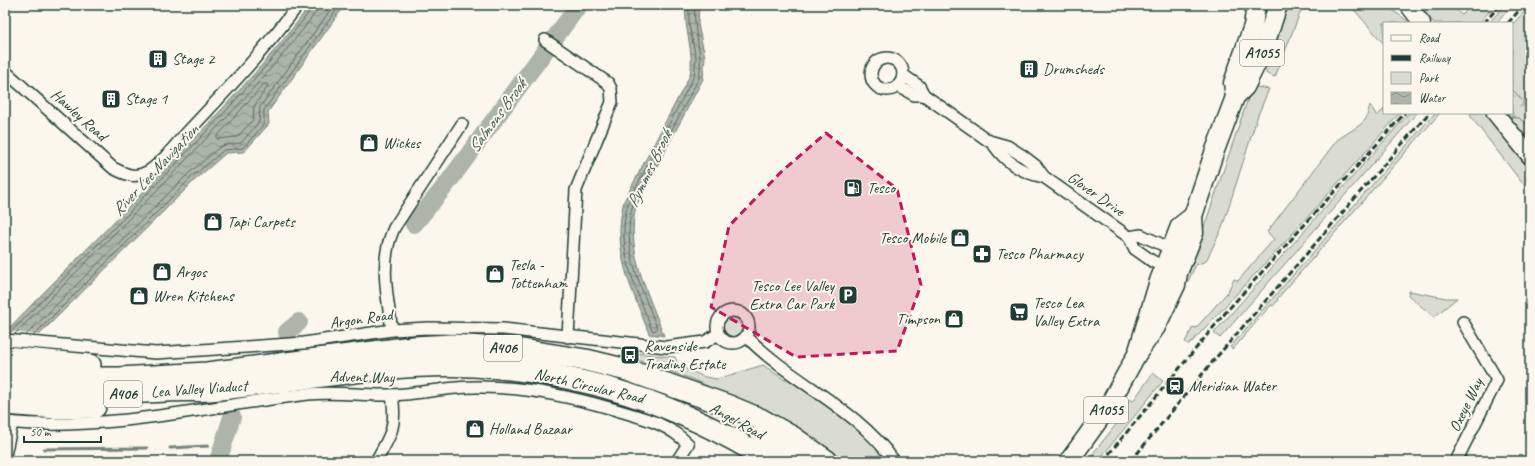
<svg xmlns="http://www.w3.org/2000/svg" width="1535" height="466" font-family="Caveat,sans-serif">
<defs>
<pattern id="forest-firs" width="22" height="20" patternUnits="userSpaceOnUse"><rect width="22" height="20" fill="#dbdcd1"/><path d="M5 1l3.5 6h-7zM16 11l3.5 6h-7z" fill="#bcbeb4"/></pattern>
<pattern id="water-waves" width="16" height="10" patternUnits="userSpaceOnUse"><rect width="16" height="10" fill="#adb4aa"/><path d="M0 5q4-4 8 0t8 0" fill="none" stroke="#8c948b"/></pattern>
</defs>
<rect width="100%" height="100%" fill="#fbf7ec"/>
<filter id="ink" filterUnits="userSpaceOnUse"><feTurbulence type="fractalNoise" baseFrequency=".025" numOctaves="2"/><feDisplacementMap in="SourceGraphic" scale="8" xChannelSelector="R" yChannelSelector="G"/><feConvolveMatrix kernelMatrix="1 2 1 2 8 2 1 2 1" color-interpolation-filters="sRGB"/></filter>
<g filter="url(#ink)">
<g fill="#dbdcd1" stroke="#7d8c82">
<polygon points="1284,5 1303,5 1275,77 1267,74 1263,67"/>
<polygon points="1350,5 1386,5 1410,23 1384,23 1384,44"/>
<polygon points="1419,5 1451,5 1462,15 1472,5 1495,5 1479,23 1434,23"/>
<polygon points="1505,5 1512,5 1497,23 1489,23"/>
<polygon points="1530,5 1530,109 1512,89 1512,25"/>
<polygon points="1257,87 1269,89 1258,115 1222,228 1206,261 1196,265 1184,289 1177,292 1203,230 1250,93"/>
<polygon points="1370,105 1377,116 1384,109 1384,113 1400,113 1286,241 1189,345 1185,342 1193,327 1196,328 1227,293 1234,279 1238,281 1274,239 1267,232 1337,140 1360,125 1366,119"/>
<polygon points="1409,113 1417,113 1220,338 1214,333"/>
<polygon points="1435,113 1440,113 1277,299 1278,300 1273,306 1271,305 1233,349 1230,347"/>
<polygon points="1470,113 1485,113 1530,171 1530,193 1471,117"/>
<polygon points="1510,117 1519,118 1530,126 1530,141"/>
<polygon points="1409,291 1446,298 1457,298 1434,317 1408,295"/>
<circle cx="733" cy="327" r="10"/>
<path d="M624,352L675,357L679,366L705,377L717,379L763,365L785,380L787,378C822,404 860,426 887,461H838L725,394L694,380L624,355Z"/>
<polygon points="1153,373 1163,381 1098,461 1087,461 1126,412 1123,409 1130,399 1133,401"/>
</g>
<polygon fill="url(#forest-firs)" stroke="#7d8c82" points="1512,89 1530,109 1530,126 1519,118 1510,117 1507,113 1512,113"/>
<g fill="url(#water-waves)" stroke="#74847b">
<path d="M310,5H345L268,112L269,124L244,152L226,153L195,180L44,330L5,372V332C68,267 133,204 195,138C235,95 276,52 310,5Z"/>
<path d="M686,5H699L698,24L705,57L703,79L636,206C625,252 649,294 664,336L649,334C632,288 611,252 624,201L690,75C695,51 683,29 686,5Z"/>
</g>
<polygon fill="#fbf7ec" points="5,331 42,335 5,374"/>
<g fill="none" stroke-linecap="round" stroke-linejoin="round">
<g stroke="#586d63" stroke-width="1">
<path d="M689,5V25L696,58L694,76L628,203C615,249 636,287 652,330L655,331L657,328C642,288 620,248 633,204L699,78C704,51 692,32 695,5"/>
<polygon points="264,84 267,84 268,86 254,106 253,120 237,137 217,139 217,137"/>
<polyline points="9,334 125,217 225,112 277,53 307,15 313,5"/>
<path d="M15,334C78,270 142,207 203,142C243,101 282,58 316,12L318,5"/>
<polyline points="26,335 189,173 221,146 241,143 259,122 260,107 334,5"/>
<polyline points="33,336 192,177 224,150 243,148 264,124 264,110 340,5"/>
</g>
<g stroke="#74847b" stroke-width="3">
<polyline points="170,448 208,446"/>
<polyline points="44,449 147,448"/>
</g>
<g stroke="#adb4aa" stroke-width="18">
<polyline points="414,224 446,185 579,5"/>
<polyline points="287,332 299,322"/>
<polyline points="218,461 232,417"/>
</g>
<g stroke="#1f3d34" stroke-width="14">
<g id="street">
<polyline points="545,40 608,83 611,89 612,102 576,190 568,337"/>
<circle cx="887" cy="74" r="16"/>
<path d="M5,71L113,168C125,174 134,179 147,172C162,164 173,147 184,136C223,94 264,51 298,5"/>
<polyline points="903,75 919,86 924,95 989,141 1007,146 1023,156 1036,166 1044,177 1129,237 1135,249 1152,261 1170,270"/>
<polyline points="898,86 914,95 924,95"/>
<path d="M992,142C1004,161 1022,173 1044,177"/>
<polyline points="1129,237 1141,235 1176,251"/>
<circle cx="733" cy="327" r="16"/>
<path d="M392,330C387,296 379,260 394,228L462,124"/>
<path d="M747,337C792,383 856,407 894,461"/>
<polyline points="5,340 156,353 304,343 392,330 428,328 503,329 666,347 705,342 718,334"/>
<path d="M5,422C107,432 208,406 308,394C336,391 364,396 392,395C420,394 447,387 475,387C522,386 569,396 613,409C642,418 666,422 688,444L677,461"/>
<polyline points="5,455 12,423"/>
<path d="M376,461C391,435 397,426 392,395"/>
<polyline points="1456,461 1497,380 1463,322"/>
</g>
</g>
<g stroke="#1f3d34" stroke-width="19">
<g id="secondary">
<polyline points="1408,5 1422,23"/>
<polyline points="1495,113 1530,156"/>
</g>
</g>
<g stroke="#1f3d34" stroke-width="21">
<g id="primary">
<polyline points="1235,97 1233,83 1253,26 1256,5"/>
<polyline points="1137,354 1156,327 1176,285 1178,273 1194,233 1193,216 1214,153 1235,97 1245,87 1264,48 1278,5"/>
<polyline points="1069,461 1108,407 1137,354 1159,281 1180,226 1193,216"/>
</g>
</g>
<g stroke="#1f3d34" stroke-width="24">
<g id="highway">
<polyline points="5,357 90,365"/>
<polyline points="5,373 51,378 119,378 207,373 413,347 452,345 516,349 586,360 627,370 729,406 760,419 794,438 827,461"/>
<path d="M5,390C59,395 113,394 167,391C181,390 196,391 210,390C297,382 385,362 473,366C583,372 677,403 770,461"/>
<polyline points="5,404 57,408 95,407"/>
<polyline points="762,435 801,461"/>
</g>
</g>
<use href="#street" stroke="#fbf7ec" stroke-width="11"/>
<use href="#secondary" stroke="#fbf7ec" stroke-width="16"/>
<use href="#primary" stroke="#fbf7ec" stroke-width="18"/>
<use href="#highway" stroke="#fbf7ec" stroke-width="21"/>
<g stroke="#1f3d34" stroke-width="3" stroke-dasharray="6 3" stroke-linecap="butt">
<polyline points="1484,23 1500,5"/>
<polyline points="1508,23 1524,5"/>
<polyline points="1103,461 1226,312 1405,113"/>
<polyline points="1131,461 1214,360 1429,113"/>
</g>
</g>
</g>
<path fill="#c2185b" fill-opacity="0.2" stroke="#c2185b" stroke-width="3" stroke-dasharray="8 5" stroke-linejoin="round" d="M826,133L897,189L921,285L897,351L796,357L711,307L729,226L781,172Z"/>
<defs>
<g id="building-square" transform="scale(1)"><rect x="-9" y="-9" width="18" height="18" rx="4" fill="#1f3d34" stroke="#fbf7ec"/><path d="M-4-6H4V6H1V3H-1V6H-4ZM-2.5-4.3h1.7v1.8h-1.7ZM.8-4.3h1.7v1.8H.8ZM-2.5-1h1.7V.8h-1.7ZM.8-1h1.7V.8H.8Z" fill="#fff"/></g>
<g id="shop-square" transform="scale(1)"><rect x="-9" y="-9" width="18" height="18" rx="4" fill="#1f3d34" stroke="#fbf7ec"/><path d="M-5-2.5h2.3a2.7 3.5 0 0 1 5.4 0H5L5.5 6h-11ZM-1.5-2.5h3a1.5 2.3 0 0 0-3 0Z" fill="#fff"/></g>
<g id="fuel-square" transform="scale(1)"><rect x="-9" y="-9" width="18" height="18" rx="4" fill="#1f3d34" stroke="#fbf7ec"/><path d="M-5.5-6h7V0h2V4h1.3V-2.5L3-4.5l.8-.8L6-3V5H2.5V1h-1V6h-7ZM-4.2-4.7v3.2H.2V-4.7Z" fill="#fff"/></g>
<g id="pharmacy-square" transform="scale(1)"><rect x="-9" y="-9" width="18" height="18" rx="4" fill="#1f3d34" stroke="#fbf7ec"/><path d="M-2-6h4v4h4v4h-4v4h-4v-4h-4v-4h4Z" fill="#fff"/></g>
<g id="parking-square" transform="scale(1)"><rect x="-9" y="-9" width="18" height="18" rx="4" fill="#1f3d34" stroke="#fbf7ec"/><path d="M-3.5-5.5H1a3.5 3.5 0 0 1 0 7H-1V5.5H-3.5ZM-1-3.4V-.6H.8a1.4 1.4 0 0 0 0-2.8Z" fill="#fff"/></g>
<g id="supermarket-square" transform="scale(1)"><rect x="-9" y="-9" width="18" height="18" rx="4" fill="#1f3d34" stroke="#fbf7ec"/><path d="M-6-5.5h2.5l.6 2H6L4.5 2H-2.5L-4.4-4H-6ZM-1.5 3.2a1.3 1.3 0 1 0 .1 0ZM3 3.2a1.3 1.3 0 1 0 .1 0Z" fill="#fff"/></g>
<g id="bus-square" transform="scale(1)"><rect x="-9" y="-9" width="18" height="18" rx="4" fill="#1f3d34" stroke="#fbf7ec"/><path d="M-5-6H5V4H4V6H2V4H-2V6H-4V4H-5ZM-3.5-4V0h7V-4ZM-3.5 1.2v1.5H-2V1.2ZM2 1.2v1.5H3.5V1.2Z" fill="#fff"/></g>
<g id="station-square" transform="scale(1)"><rect x="-9" y="-9" width="18" height="18" rx="4" fill="#1f3d34" stroke="#fbf7ec"/><path d="M-3-6H3Q5-6 5-4V2Q5 4 3 4L4.5 6H3L1.5 4h-3L-3 6H-4.5L-3 4Q-5 4-5 2V-4Q-5-6-3-6ZM-3.5-4v3h7v-3ZM-3.5 1v1.5H-2V1ZM2 1v1.5H3.5V1Z" fill="#fff"/></g>
</defs>
<g fill-rule="evenodd">
<use href="#building-square" x="158" y="59"/>
<use href="#building-square" x="1029" y="69"/>
<use href="#building-square" x="111" y="99"/>
<use href="#shop-square" x="369" y="143"/>
<use href="#fuel-square" x="853" y="188"/>
<use href="#shop-square" x="213" y="222"/>
<use href="#shop-square" x="960" y="238"/>
<use href="#pharmacy-square" x="982" y="254"/>
<use href="#shop-square" x="162" y="272"/>
<use href="#shop-square" x="495" y="274"/>
<use href="#parking-square" x="848" y="295"/>
<use href="#shop-square" x="139" y="296"/>
<use href="#supermarket-square" x="1019" y="312"/>
<use href="#shop-square" x="954" y="319"/>
<use href="#bus-square" x="630" y="355"/>
<use href="#station-square" x="1175" y="386"/>
<use href="#shop-square" x="475" y="429"/>
</g>
<g text-anchor="middle" dominant-baseline="central" stroke-width="4" stroke-linejoin="round" paint-order="stroke">
<g fill="#fbf7ec" stroke="#61756b" stroke-width="1">
<rect x="1240" y="40" width="44" height="26" rx="3"/>
<rect x="484" y="335" width="38" height="26" rx="3"/>
<rect x="104" y="381" width="38" height="26" rx="3"/>
<rect x="1084" y="397" width="44" height="26" rx="3"/>
</g>
<g font-size="15" font-weight="bold" fill="#1f3d34">
<text x="1262" y="53">A1055</text>
<text x="503" y="348">A406</text>
<text x="123" y="394">A406</text>
<text x="1106" y="410">A1055</text>
</g>
<g font-size="16" fill="#1f3d34" stroke="#fbf7ec" text-anchor="start">
<text x="172" y="59">Stage 2</text>
<text x="1043" y="69">Drumsheds</text>
<text x="125" y="99">Stage 1</text>
<text x="383" y="143">Wickes</text>
<text x="867" y="188">Tesco</text>
<text x="227" y="222">Tapi Carpets</text>
<text x="946" y="238" text-anchor="end">Tesco Mobile</text>
<text x="996" y="254">Tesco Pharmacy</text>
<text x="509" y="265">Tesla -<tspan x="509" dy="18">Tottenham</tspan></text>
<text x="176" y="272">Argos</text>
<text x="834" y="286" text-anchor="end">Tesco Lee Valley<tspan x="834" dy="18">Extra Car Park</tspan></text>
<text x="153" y="296">Wren Kitchens</text>
<text x="1033" y="303">Tesco Lea<tspan x="1033" dy="18">Valley Extra</tspan></text>
<text x="940" y="319" text-anchor="end">Timpson</text>
<text x="644" y="346">Ravenside<tspan x="644" dy="18">Trading Estate</tspan></text>
<text x="1189" y="386">Meridian Water</text>
<text x="489" y="429">Holland Bazaar</text>
</g>
<g font-size="16" fill="#1f3d34" stroke="#fbf7ec">
<text transform="translate(79 115) rotate(42)">Hawley Road</text>
<text transform="translate(1096 194) rotate(35)">Glover Drive</text>
<text transform="translate(361 319) rotate(-8)">Argon Road</text>
<text transform="translate(362 377) rotate(1)">Advent Way</text>
<text transform="translate(589 386) rotate(13)">North Circular Road</text>
<text transform="translate(199 389) rotate(-4)">Lea Valley Viaduct</text>
<text transform="translate(1466 405) rotate(-64)">Oxeye Way</text>
<text transform="translate(737 421) rotate(29)">Angel Road</text>
</g>
<g font-size="17" font-style="italic" fill="#425b52" stroke="#fbf7ec">
<text transform="translate(497 116) rotate(-54)">Salmons Brook</text>
<text transform="translate(649 169) rotate(-64)">Pymmes Brook</text>
<text transform="translate(155 170) rotate(-47)">River Lee Navigation</text>
</g>
</g>
<rect width="1535" height="466" fill="none" stroke="#fbf7ec" stroke-width="20"/>
<rect x="10" y="10" width="1515" height="446" fill="none" stroke="#1f3d34" stroke-width="1.5" filter="url(#ink)"/>
<rect x="1383" y="22" width="130" height="92" fill="#fbf7ec" stroke="#a3ada2"/>
<rect x="1391" y="35" width="20" height="6" fill="#fbf7ec" stroke="#a3ada2"/>
<text x="1419" y="42" font-size="12" fill="#1f3d34">Road</text>
<rect x="1391" y="55" width="20" height="6" fill="#1f3d34" stroke="#a3ada2"/>
<text x="1419" y="62" font-size="12" fill="#1f3d34">Railway</text>
<rect x="1391" y="72" width="20" height="12" fill="#dbdcd1" stroke="#a3ada2"/>
<text x="1419" y="82" font-size="12" fill="#1f3d34">Park</text>
<rect x="1391" y="92" width="20" height="12" fill="url(#water-waves)" stroke="#a3ada2"/>
<text x="1419" y="102" font-size="12" fill="#1f3d34">Water</text>
<path d="M24 436v6h77v-6" fill="none" stroke="#1f3d34" stroke-width="2"/>
<text x="30" y="436" font-size="12" fill="#1f3d34" stroke="#fbf7ec" stroke-width="3" paint-order="stroke">50 m</text>
</svg>
